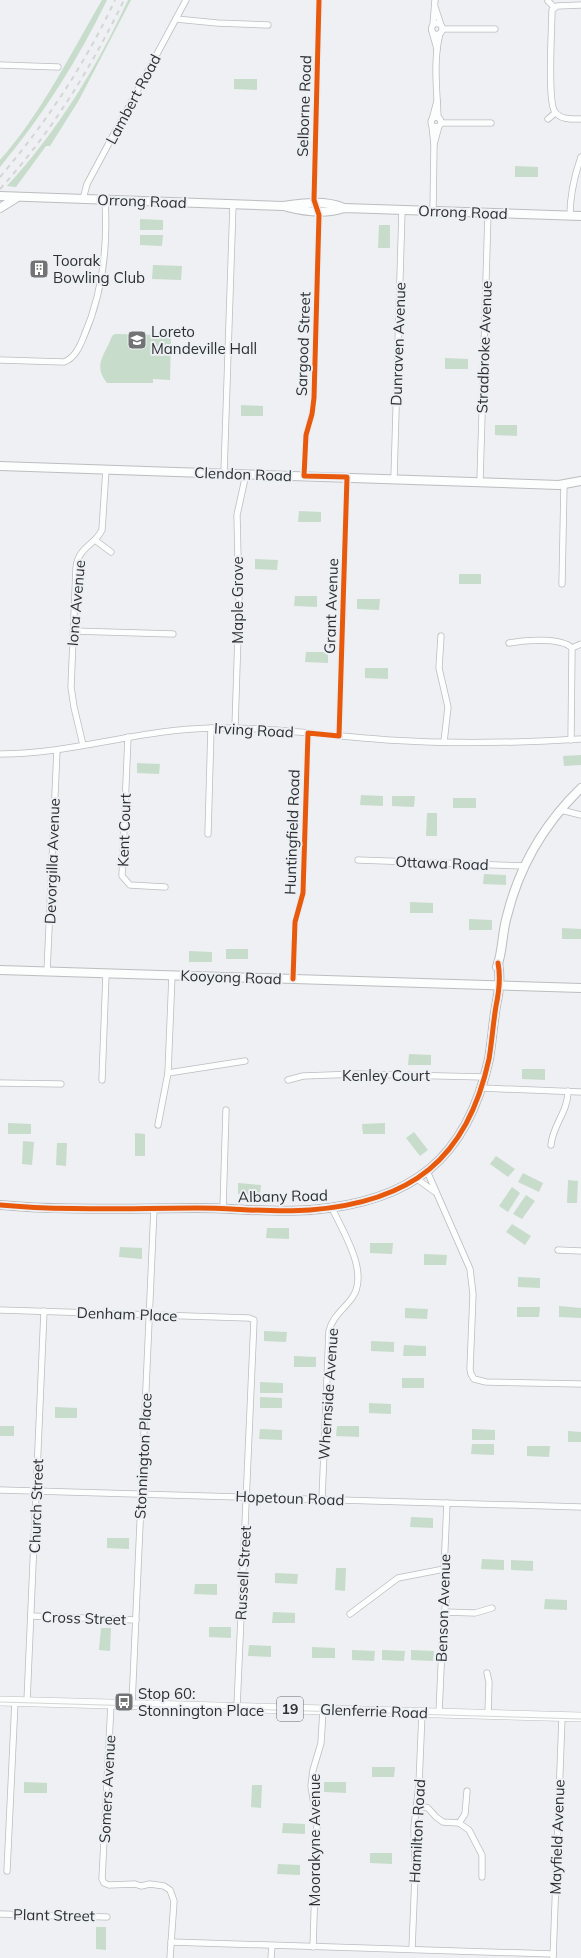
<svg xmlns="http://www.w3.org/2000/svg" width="581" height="1958" font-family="Mulish,sans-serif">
<rect width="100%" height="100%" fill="#eef0f3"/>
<g fill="#c8dccb">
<path d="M102,0H107C78,60 43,115 0,167V160C41,114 71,53 102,0Z"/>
<path d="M128,0H131L79,100L50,146H46L16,187L7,186C57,132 97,67 128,0Z"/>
<polygon points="234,79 257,79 257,90 234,89"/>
<polygon points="515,166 538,167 538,177 515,177"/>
<polygon points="140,219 163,220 163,230 140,230"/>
<polygon points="379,225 390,225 390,248 378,248"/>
<polygon points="140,235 163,235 162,246 140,245"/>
<polygon points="153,265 182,266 181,280 152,279"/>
<path d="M115,334L171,335L170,380L153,379V383H107C92,364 106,354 112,336Z"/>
<polygon points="445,358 468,359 468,369 445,369"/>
<polygon points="241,405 263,406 263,416 241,416"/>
<polygon points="495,425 517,425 517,436 495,435"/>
<polygon points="299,511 321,512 321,522 298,522"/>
<polygon points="255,559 278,560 277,570 255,569"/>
<rect x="459" y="574" width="22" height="10"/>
<polygon points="295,596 317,596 317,607 294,606"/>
<polygon points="357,599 380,599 379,610 357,609"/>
<polygon points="306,652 328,652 328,663 305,662"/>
<polygon points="365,668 388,668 388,679 365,678"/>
<polygon points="581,755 581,765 564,766 563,756"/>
<polygon points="137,763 160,764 159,774 137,773"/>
<polygon points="361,795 383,796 383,806 360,805"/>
<polygon points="392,796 415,796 414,807 392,806"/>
<rect x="453" y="798" width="23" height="10"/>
<polygon points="427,813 437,813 437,836 426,836"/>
<polygon points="484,874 506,875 506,885 483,884"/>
<polygon points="410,902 433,903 433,913 410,913"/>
<polygon points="469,919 492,920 492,930 469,930"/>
<polygon points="562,928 581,929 581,939 562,939"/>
<rect x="226" y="949" width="22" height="10"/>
<polygon points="189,951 212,952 212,962 189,962"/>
<polygon points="409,1054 431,1055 431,1065 408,1065"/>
<polygon points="522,1069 545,1069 545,1080 522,1079"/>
<polygon points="8,1123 31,1124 31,1134 8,1134"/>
<polygon points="385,1123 385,1134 363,1134 362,1124"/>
<polygon points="414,1132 428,1150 420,1156 406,1138"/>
<polygon points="135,1133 145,1134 145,1156 135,1156"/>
<polygon points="23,1141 34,1142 32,1165 22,1164"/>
<polygon points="57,1143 67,1143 66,1166 56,1165"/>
<polygon points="496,1156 515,1169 508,1177 490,1164"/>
<polygon points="523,1173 543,1183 539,1192 518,1182"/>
<polygon points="568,1180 578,1181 577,1203 567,1203"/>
<polygon points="238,1183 261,1185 260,1195 238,1194"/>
<polygon points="512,1187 520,1193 508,1212 499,1206"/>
<polygon points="526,1195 535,1201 522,1219 513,1214"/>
<polygon points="512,1224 531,1236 525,1245 506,1232"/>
<polygon points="267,1228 289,1228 289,1239 266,1238"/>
<polygon points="370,1243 393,1243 392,1254 370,1253"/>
<polygon points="120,1247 142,1248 142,1259 119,1257"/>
<polygon points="424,1254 447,1255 446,1265 424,1265"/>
<polygon points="518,1277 540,1278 540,1288 518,1287"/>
<polygon points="559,1306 581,1308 581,1318 559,1317"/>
<polygon points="517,1307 540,1307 539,1317 517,1317"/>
<polygon points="405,1308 428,1309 427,1319 405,1318"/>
<polygon points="264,1331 287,1332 286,1342 264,1341"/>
<polygon points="371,1341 394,1342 394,1352 371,1351"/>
<polygon points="404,1345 426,1346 426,1356 403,1356"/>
<polygon points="294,1356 316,1357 316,1367 294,1367"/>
<rect x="402" y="1378" width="22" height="10"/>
<polygon points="260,1382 283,1383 283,1393 260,1393"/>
<polygon points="260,1397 282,1398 282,1408 260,1408"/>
<polygon points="369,1403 391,1404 391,1414 369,1413"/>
<polygon points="55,1407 77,1408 77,1418 55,1418"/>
<rect x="0" y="1426" width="14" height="10"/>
<polygon points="337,1426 359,1426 359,1437 336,1436"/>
<polygon points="260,1429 282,1430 282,1440 259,1439"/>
<polygon points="472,1429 495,1430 495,1440 472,1440"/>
<polygon points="568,1431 581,1432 581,1442 568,1442"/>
<polygon points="472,1444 494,1444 494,1455 471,1454"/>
<polygon points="527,1446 550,1446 549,1457 527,1456"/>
<polygon points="411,1517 433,1518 433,1528 410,1527"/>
<polygon points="107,1538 129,1538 129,1549 107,1548"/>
<polygon points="482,1559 504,1560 504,1570 481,1569"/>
<polygon points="511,1560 533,1561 533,1571 511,1570"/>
<polygon points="336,1568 346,1568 345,1591 335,1590"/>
<polygon points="275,1573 298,1574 297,1584 275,1583"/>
<polygon points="195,1584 217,1584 217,1595 194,1594"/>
<polygon points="545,1599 567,1600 567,1610 544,1609"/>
<polygon points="273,1612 295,1613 295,1623 272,1623"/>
<polygon points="209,1627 231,1627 231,1638 209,1637"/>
<polygon points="101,1628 111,1628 110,1651 99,1650"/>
<polygon points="249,1645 271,1646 271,1657 248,1656"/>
<polygon points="312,1647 335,1648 335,1658 312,1658"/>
<polygon points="352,1650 375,1651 374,1661 352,1660"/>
<polygon points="382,1650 405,1651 404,1661 382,1660"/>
<polygon points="411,1650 434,1651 433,1661 411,1660"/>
<polygon points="372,1767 395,1767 394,1777 372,1777"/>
<polygon points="24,1782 47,1783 47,1793 24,1793"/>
<polygon points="324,1782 346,1782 346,1793 324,1792"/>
<polygon points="252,1785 262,1785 261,1808 251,1807"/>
<polygon points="283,1823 305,1824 305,1834 282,1833"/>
<polygon points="370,1853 392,1853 392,1864 370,1863"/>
<polygon points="278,1864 300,1865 300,1875 277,1874"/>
<polygon points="96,1927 106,1927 106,1950 96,1949"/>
</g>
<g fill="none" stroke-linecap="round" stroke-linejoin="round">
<g stroke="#bbbdbf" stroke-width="7">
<g id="street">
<polyline points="548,1 554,7"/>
<path d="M581,5L557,6L552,10C552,27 547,102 555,112C561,120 572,119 581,119"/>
<polyline points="435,7 441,25"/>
<polyline points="176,19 217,23 268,25"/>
<circle cx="437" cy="29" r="5.5"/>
<polyline points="433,25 435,0"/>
<polyline points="442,29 495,29"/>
<polyline points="432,31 437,49"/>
<polyline points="0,65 58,67"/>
<circle cx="436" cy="122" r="5"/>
<path d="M438,118C437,91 433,60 440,33"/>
<polyline points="548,119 555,113"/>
<polyline points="432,120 437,101"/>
<polyline points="441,123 491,123"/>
<polyline points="432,126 434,144 433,211"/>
<polyline points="434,144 439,126"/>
<polyline points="83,199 87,184 186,0"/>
<path d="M570,216C570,195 574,177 581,157"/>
<path d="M0,360L64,362C75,358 80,346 84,336C103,292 108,247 105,200"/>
<polyline points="224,473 233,204"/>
<polyline points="304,476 306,435 312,414 314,398 319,215 314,200 319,0"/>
<polyline points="394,478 402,210"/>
<polyline points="480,481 488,213"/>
<polyline points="95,540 111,552"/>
<polyline points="562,584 564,485"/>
<polyline points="73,631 173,634"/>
<polyline points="441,636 439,668 448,707 444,742"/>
<path d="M509,643C524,640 561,637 572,648"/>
<polyline points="235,727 239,604 237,515 246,474"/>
<polyline points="339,736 347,477"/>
<polyline points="128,737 122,876 130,885 165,887"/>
<polyline points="571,740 572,648 581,644"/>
<path d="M83,745L74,707L71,687L76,568C78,547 94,546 102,530L106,469"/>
<path d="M0,754C72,754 141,729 213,728C271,727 329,736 388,740C452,744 517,743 581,739"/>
<polyline points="561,810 581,815"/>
<polyline points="208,834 211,728"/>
<polyline points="358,860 525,866"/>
<polyline points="47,972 57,750"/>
<polyline points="293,979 295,922 303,893 308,733"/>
<polyline points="168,1073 245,1061"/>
<polyline points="102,1080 106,974"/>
<polyline points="288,1080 303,1076 357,1074 485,1077"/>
<polyline points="0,1083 61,1084"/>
<polyline points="482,1088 581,1092"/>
<polyline points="158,1125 168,1073 172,975"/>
<path d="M551,1145C553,1124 568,1112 568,1091"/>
<polyline points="427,1171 470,1269 473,1294 470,1369 471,1374 474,1379 486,1382 581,1384"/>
<polyline points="417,1179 435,1192"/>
<polyline points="223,1208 226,1110"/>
<polyline points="558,1250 581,1251"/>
<polyline points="0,1310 249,1318 254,1320 237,1707"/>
<polyline points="0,1490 581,1507"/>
<path d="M322,1499L329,1331C332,1317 344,1309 352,1298C370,1273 343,1232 332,1208"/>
<polyline points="444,1612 475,1613 492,1608"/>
<polyline points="350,1614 398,1578 444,1569"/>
<polyline points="31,1616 136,1620"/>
<polyline points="487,1673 489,1682 488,1714"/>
<polyline points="27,1701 44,1311"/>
<polyline points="111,1704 102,1879 104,1883 109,1885 135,1884 141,1886 150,1884 164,1886 170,1890 174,1901 170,1958"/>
<polyline points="132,1704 154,1208"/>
<polyline points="439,1713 443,1623 446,1601 444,1569 447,1503"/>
<polyline points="417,1805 428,1808 436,1817 443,1822 459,1823 469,1830 482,1855 482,1877"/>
<polyline points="459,1823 465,1814 467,1791"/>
<polyline points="7,1871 15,1701"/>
<polyline points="0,1914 107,1917"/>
<polyline points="171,1942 553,1954"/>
<polyline points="313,1947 317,1825 311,1786 313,1770 321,1743 323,1710"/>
<polyline points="412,1949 415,1876 414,1827 419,1784 422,1713"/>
<polyline points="271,1958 272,1946"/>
<polyline points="553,1958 562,1717"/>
</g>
</g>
<g stroke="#bbbdbf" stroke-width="10">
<g id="secondary">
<path d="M0,196L283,206C303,203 325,200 344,208"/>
<path d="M287,207C306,212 326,214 344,208L581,216"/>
<polyline points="0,208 16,198"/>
<polyline points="0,466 559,485 581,481"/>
<path d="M497,967C503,951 502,932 507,916C519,867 545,823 581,788"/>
<polyline points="0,970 581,988"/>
<path d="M0,1205C65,1211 131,1208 197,1208C234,1208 273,1213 310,1210C411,1202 467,1160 489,1059C492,1041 493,1024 496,1006C499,992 501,978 498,963"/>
</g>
</g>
<g stroke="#bbbdbf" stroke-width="10">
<polyline id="primary" points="0,1701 581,1717"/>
</g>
<use href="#street" stroke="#fcfdfd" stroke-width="5.5"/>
<use href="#secondary" stroke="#fcfdfd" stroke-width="8"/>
<use href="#primary" stroke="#fcfdfd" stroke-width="9"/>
<polyline stroke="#d4d5d5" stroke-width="1" points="0,1702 581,1719"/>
<g stroke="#d4d5d5" stroke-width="2" stroke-dasharray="5 5" stroke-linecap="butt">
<path d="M0,177C46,123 85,64 115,0"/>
<path d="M0,189C51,133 91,68 124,0"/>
</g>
<g stroke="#ecf0f5" stroke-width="8">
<g id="cycleway">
<polyline points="293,979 295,922 303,893 308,733 339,736 347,477 304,476 306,435 312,414 314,398 319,215 314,200 319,0"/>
<path d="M0,1205C65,1211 131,1208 197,1208C234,1208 273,1213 310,1210C411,1202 467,1160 489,1059C492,1041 493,1024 496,1006C499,992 501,978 498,963"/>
</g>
</g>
<use href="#cycleway" stroke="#e8590c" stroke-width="5"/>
</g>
<defs>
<g id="building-square" transform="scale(1)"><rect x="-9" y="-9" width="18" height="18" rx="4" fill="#717375" stroke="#ecf0f5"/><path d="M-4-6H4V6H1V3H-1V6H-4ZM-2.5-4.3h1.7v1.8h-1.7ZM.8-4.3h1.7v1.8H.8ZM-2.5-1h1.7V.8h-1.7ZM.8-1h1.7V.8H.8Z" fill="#fff"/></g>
<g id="school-square" transform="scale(1)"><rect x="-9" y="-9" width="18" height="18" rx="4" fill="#717375" stroke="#ecf0f5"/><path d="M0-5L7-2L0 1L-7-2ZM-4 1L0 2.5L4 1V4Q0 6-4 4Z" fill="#fff"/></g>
<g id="bus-square" transform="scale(1)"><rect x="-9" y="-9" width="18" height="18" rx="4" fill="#717375" stroke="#ecf0f5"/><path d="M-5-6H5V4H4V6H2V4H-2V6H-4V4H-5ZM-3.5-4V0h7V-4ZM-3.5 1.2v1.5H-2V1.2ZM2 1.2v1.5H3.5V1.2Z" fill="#fff"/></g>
</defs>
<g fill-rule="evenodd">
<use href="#building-square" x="39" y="269"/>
<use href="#school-square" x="137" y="340"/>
<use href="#bus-square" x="124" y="1702"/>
</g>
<g text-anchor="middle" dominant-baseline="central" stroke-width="4" stroke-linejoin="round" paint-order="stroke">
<rect fill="#ecf0f5" stroke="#66696c" stroke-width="1" x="277" y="1697" width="26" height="24" rx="3"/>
<g font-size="14" font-weight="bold" fill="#2d2f31">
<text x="290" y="1709">19</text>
</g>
<g font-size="15" fill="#2d2f31" stroke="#ecf0f5">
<text transform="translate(133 99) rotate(-62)">Lambert Road</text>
<text transform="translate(304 106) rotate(-88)">Selborne Road</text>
<text transform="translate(142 201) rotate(2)">Orrong Road</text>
<text transform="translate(463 212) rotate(2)">Orrong Road</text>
<text transform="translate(303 344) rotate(-88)">Sargood Street</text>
<text transform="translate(398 344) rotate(-88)">Dunraven Avenue</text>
<text transform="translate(484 347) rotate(-88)">Stradbroke Avenue</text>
<text transform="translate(243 474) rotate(2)">Clendon Road</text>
<text transform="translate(237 600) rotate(-90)">Maple Grove</text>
<text transform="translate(76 603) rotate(-85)">Iona Avenue</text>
<text transform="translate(331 606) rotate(-88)">Grant Avenue</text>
<text transform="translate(254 730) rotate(3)">Irving Road</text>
<text transform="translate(124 830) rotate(-88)">Kent Court</text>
<text transform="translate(292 832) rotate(-88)">Huntingfield Road</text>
<text transform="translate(52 861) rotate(-88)">Devorgilla Avenue</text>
<text transform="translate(442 863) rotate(2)">Ottawa Road</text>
<text transform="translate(231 977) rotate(2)">Kooyong Road</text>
<text x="386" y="1075">Kenley Court</text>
<text transform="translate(283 1196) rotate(-1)">Albany Road</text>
<text transform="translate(127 1314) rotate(2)">Denham Place</text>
<text transform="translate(328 1394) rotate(-86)">Whernside Avenue</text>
<text transform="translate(143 1456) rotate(-87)">Stonnington Place</text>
<text transform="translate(290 1498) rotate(2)">Hopetoun Road</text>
<text transform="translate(36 1506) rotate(-88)">Church Street</text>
<text transform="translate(243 1573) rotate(-87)">Russell Street</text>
<text transform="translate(443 1608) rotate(-88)">Benson Avenue</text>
<text transform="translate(84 1618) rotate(2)">Cross Street</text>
<text transform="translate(374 1711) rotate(2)">Glenferrie Road</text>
<text transform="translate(107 1789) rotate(-87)">Somers Avenue</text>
<text transform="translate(417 1831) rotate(-87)">Hamilton Road</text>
<text transform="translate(557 1837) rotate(-88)">Mayfield Avenue</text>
<text transform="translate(314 1840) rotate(-90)">Moorakyne Avenue</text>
<text transform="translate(54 1915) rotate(1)">Plant Street</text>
</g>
<g font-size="15" fill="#2d2f31" stroke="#ecf0f5" text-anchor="start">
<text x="53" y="260">Toorak<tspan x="53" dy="17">Bowling Club</tspan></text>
<text x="151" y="331">Loreto<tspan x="151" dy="17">Mandeville Hall</tspan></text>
<text x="138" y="1693">Stop 60:<tspan x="138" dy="17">Stonnington Place</tspan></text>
</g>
</g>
</svg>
